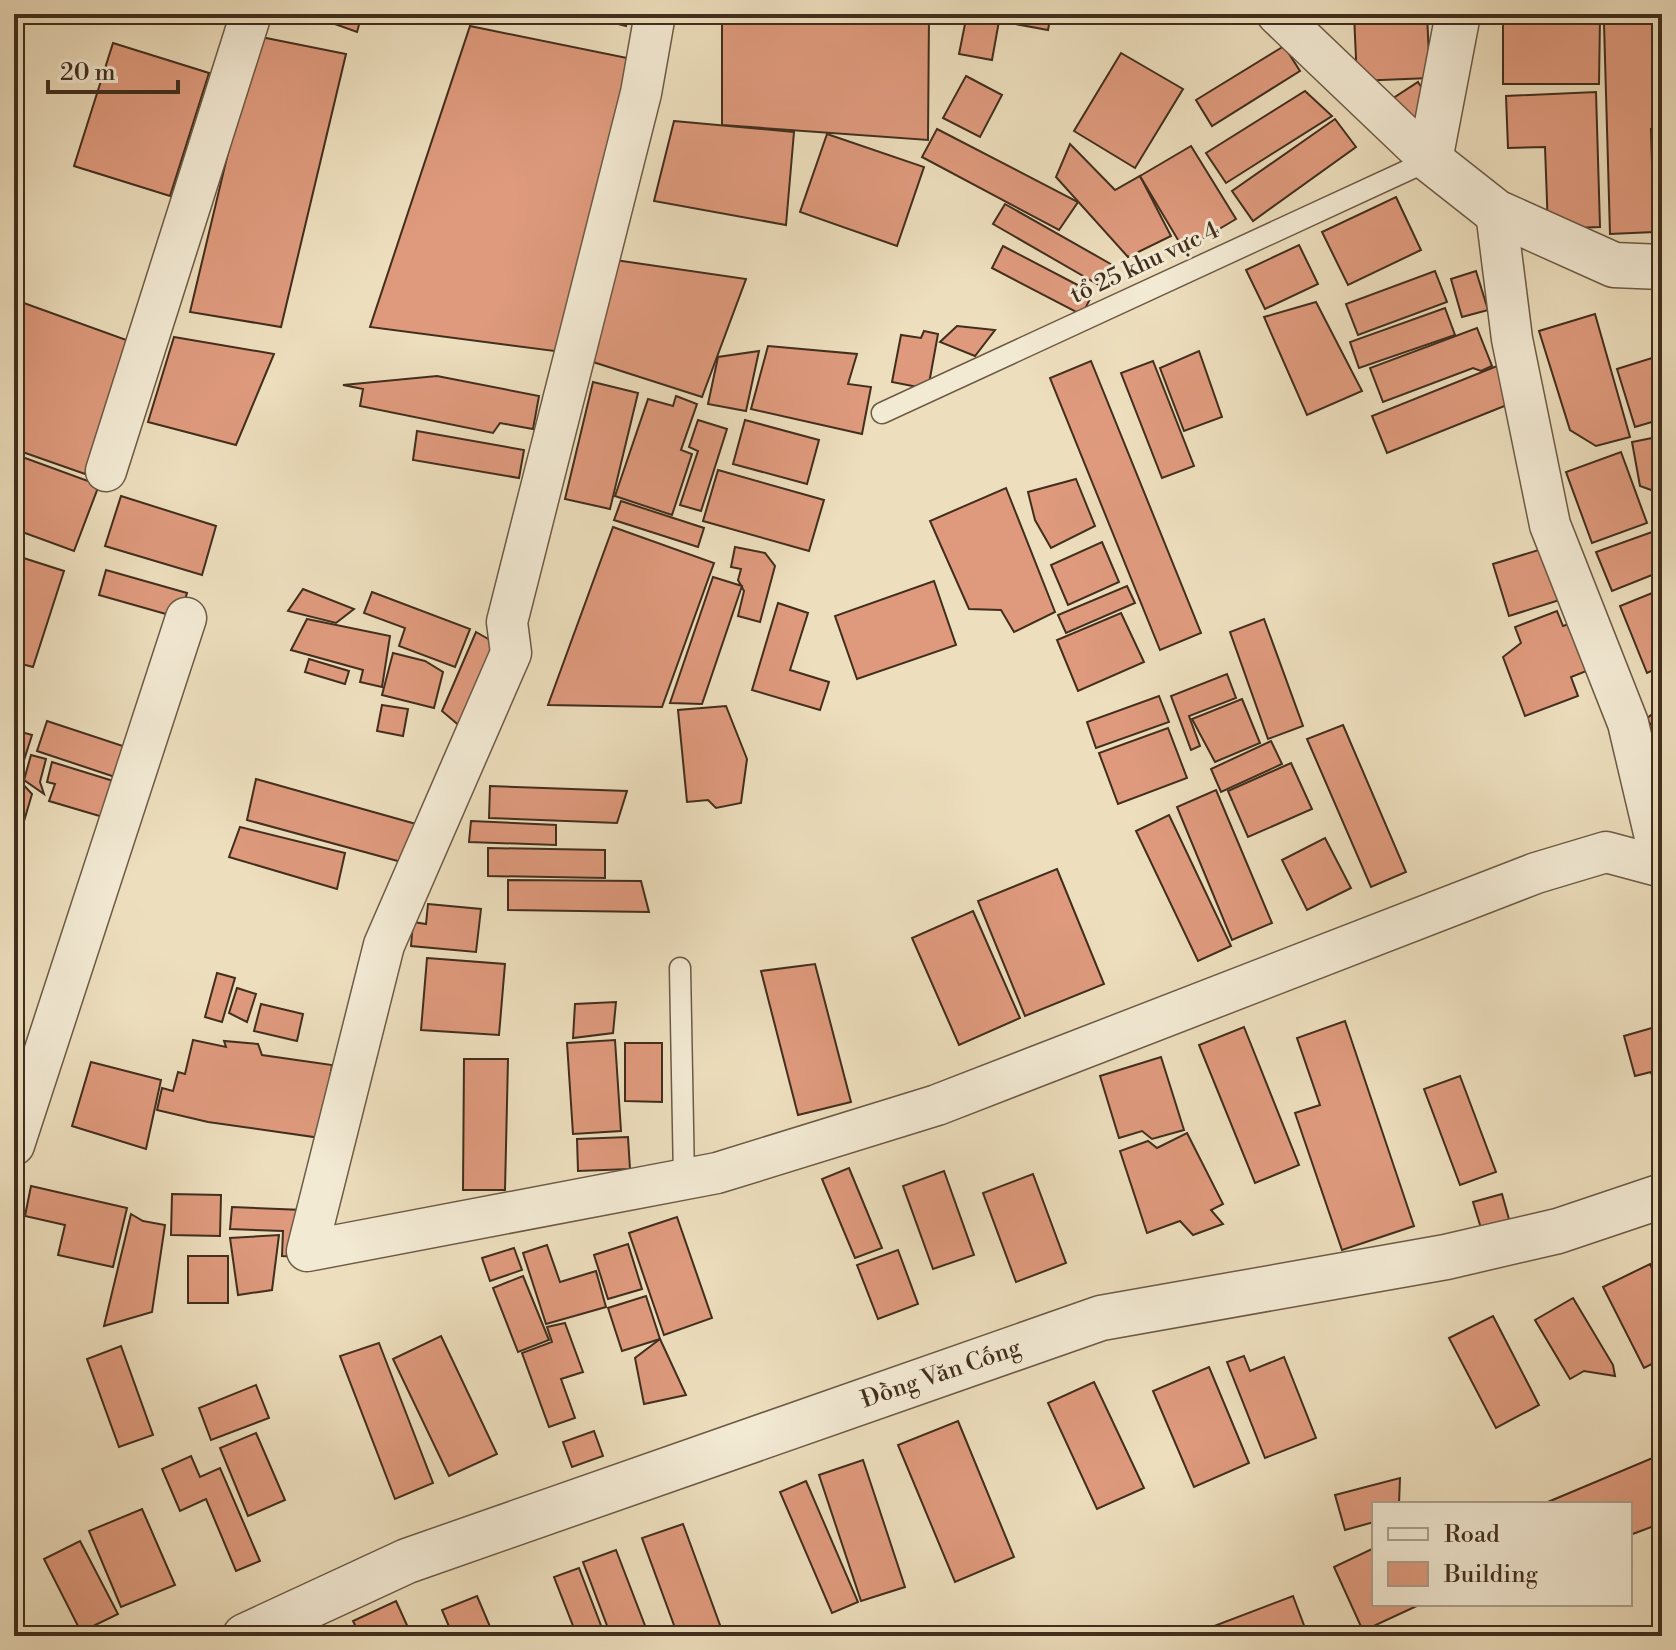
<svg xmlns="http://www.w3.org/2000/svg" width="1676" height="1650" font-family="'Libre Bodoni',serif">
<rect width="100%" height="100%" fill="#eddebd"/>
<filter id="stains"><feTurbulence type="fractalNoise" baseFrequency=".0025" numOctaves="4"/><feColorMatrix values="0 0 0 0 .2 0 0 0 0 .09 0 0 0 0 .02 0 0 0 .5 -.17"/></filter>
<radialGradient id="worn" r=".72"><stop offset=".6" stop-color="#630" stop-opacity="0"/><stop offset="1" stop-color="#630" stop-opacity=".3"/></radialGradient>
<g fill="#df9a7d" stroke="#412e1d" stroke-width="2">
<polygon points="307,14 362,14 357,32"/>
<polygon points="579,14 628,14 626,26"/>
<polygon points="722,14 929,14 928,140 722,125"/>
<polygon points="967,14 1051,14 1048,30 999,21 992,60 959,54"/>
<polygon points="1354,14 1427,14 1430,78 1357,81"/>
<polygon points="1503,17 1600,18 1599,84 1503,84"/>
<polygon points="1662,21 1662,129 1651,129 1654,232 1610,234 1604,23"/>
<polygon points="470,26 632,59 562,352 370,327"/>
<polygon points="256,36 346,54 281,327 190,312"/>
<polygon points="113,43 209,73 170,196 74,166"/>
<polygon points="1284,46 1300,71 1212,126 1196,100"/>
<polygon points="1121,53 1183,89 1135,168 1074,131"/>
<polygon points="966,76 1002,95 980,137 943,118"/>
<polygon points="1418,82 1443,121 1403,146 1378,108"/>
<polygon points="1305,91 1332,116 1226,183 1206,153"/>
<polygon points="1596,92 1600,227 1548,229 1545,147 1508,148 1506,96"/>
<polygon points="1335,119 1356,147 1253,221 1232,191"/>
<polygon points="674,121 794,132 786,225 654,201"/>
<polygon points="937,129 1078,202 1059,230 922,157"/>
<polygon points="827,134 924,167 897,246 800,212"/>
<polygon points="1070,144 1115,190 1140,176 1171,236 1128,257 1056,177"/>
<polygon points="1191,146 1236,219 1184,250 1140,176"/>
<polygon points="1396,197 1421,250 1348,285 1322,232"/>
<polygon points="1005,204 1116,267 1104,288 993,224"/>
<polygon points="1299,245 1318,284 1265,309 1246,270"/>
<polygon points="1003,246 1093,293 1082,315 992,268"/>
<polygon points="615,260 746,279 702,397 590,361"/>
<polygon points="1435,271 1447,302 1358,335 1346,304"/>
<polygon points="1476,271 1488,310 1462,317 1451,279"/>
<polygon points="21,302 132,342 85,474 14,449 14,322"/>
<polygon points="1316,302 1362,391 1307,415 1264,317"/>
<polygon points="1445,308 1455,335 1359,368 1350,342"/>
<polygon points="1595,314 1630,437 1596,446 1570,430 1539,331"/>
<polygon points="957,326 995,330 975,356 940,342"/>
<polygon points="1477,328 1492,366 1481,371 1473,368 1383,402 1370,368"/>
<polygon points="924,331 938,334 928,389 892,382 901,335 921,338"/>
<polygon points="174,337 274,354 236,445 148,422"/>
<polygon points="768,346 857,354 848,384 871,387 862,434 751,409"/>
<polygon points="759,351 746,411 708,404 718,357"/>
<polygon points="1199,351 1222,417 1184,431 1160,368"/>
<polygon points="1655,357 1662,362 1662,419 1635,427 1617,369"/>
<polygon points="1517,358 1532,395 1387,453 1372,416"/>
<polygon points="1091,361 1201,633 1160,650 1050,378"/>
<polygon points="1153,361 1194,466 1162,478 1121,373"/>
<polygon points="437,376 539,396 533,429 500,423 493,433 360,406 363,389 343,385"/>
<polygon points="593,382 638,393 610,509 565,499"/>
<polygon points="676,396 697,404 681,450 692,454 672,515 615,496 648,399 673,406"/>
<polygon points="698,420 727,429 701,511 680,505 698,451 689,447"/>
<polygon points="745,420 819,440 807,484 733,464"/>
<polygon points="417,431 524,450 519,478 413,460"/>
<polygon points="1662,436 1662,514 1658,515 1654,491 1640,486 1632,442"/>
<polygon points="1621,452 1647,523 1592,543 1566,472"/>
<polygon points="14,454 99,485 74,551 14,529"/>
<polygon points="718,470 824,500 809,551 703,521"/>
<polygon points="1076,479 1095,526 1051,548 1035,520 1028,492"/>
<polygon points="1006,488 1055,612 1014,632 1001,610 969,609 930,521"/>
<polygon points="121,496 216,526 202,575 105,546"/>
<polygon points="621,501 704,528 698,547 614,520"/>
<polygon points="613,527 714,563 662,707 548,705"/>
<polygon points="1652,532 1662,555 1662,571 1612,591 1596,552"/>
<polygon points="1102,542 1119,582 1068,605 1051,565"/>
<polygon points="1555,545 1572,596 1509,616 1493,564"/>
<polygon points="735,547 765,553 775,566 760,622 738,616 744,591 738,580 741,569 731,567"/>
<polygon points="14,555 64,571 33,667 14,662"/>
<polygon points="106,570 187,593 180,618 99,595"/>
<polygon points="713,577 742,586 702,704 670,703"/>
<polygon points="934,581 956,645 857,679 835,616"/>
<polygon points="1127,586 1135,603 1066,633 1058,615"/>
<polygon points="303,589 354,609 336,623 288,611"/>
<polygon points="1662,589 1662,666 1647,673 1620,606"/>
<polygon points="372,592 470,629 455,667 399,646 405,628 364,613"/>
<polygon points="778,603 808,613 790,670 829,682 820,710 752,690"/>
<polygon points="1557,611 1563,626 1572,623 1589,670 1571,677 1578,696 1525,716 1503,657 1521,643 1515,627"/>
<polygon points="1121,613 1144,662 1078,691 1057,640"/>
<polygon points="307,619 390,636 382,687 360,682 363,670 291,650"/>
<polygon points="1264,619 1303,726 1268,739 1230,632"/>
<polygon points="476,632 511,652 475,739 442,711"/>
<polygon points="393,653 425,661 443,672 434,708 382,695"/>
<polygon points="309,659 349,671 345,684 305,672"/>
<polygon points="1227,674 1236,698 1189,716 1200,746 1191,750 1171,696"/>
<polygon points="1159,696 1169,722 1096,748 1087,722"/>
<polygon points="1242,699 1260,743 1215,762 1192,719"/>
<polygon points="382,705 408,709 403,736 377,731"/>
<polygon points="726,706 747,759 741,803 716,808 708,800 687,802 678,710"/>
<polygon points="1662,706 1662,737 1646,719"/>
<polygon points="47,721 135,750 118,778 37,751"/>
<polygon points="1343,725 1406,872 1371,887 1307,739"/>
<polygon points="1168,728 1187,778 1118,804 1099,753"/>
<polygon points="14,730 32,735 18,779 32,794 22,828 14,825"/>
<polygon points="1271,741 1282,764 1221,792 1211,769"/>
<polygon points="31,755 46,759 40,782 44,794 24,780"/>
<polygon points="52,762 123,784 113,820 49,801 55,784 47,782"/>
<polygon points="1291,763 1312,809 1248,837 1228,791"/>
<polygon points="256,779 416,824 405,863 247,820"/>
<polygon points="490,786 627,791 617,823 489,818"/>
<polygon points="1216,790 1272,923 1232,940 1177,807"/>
<polygon points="1169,815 1231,946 1198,961 1136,831"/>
<polygon points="471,821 556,825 556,845 469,842"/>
<polygon points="240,827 345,853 337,889 229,857"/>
<polygon points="1325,838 1351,888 1307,910 1282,860"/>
<polygon points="488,848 605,850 605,878 488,876"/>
<polygon points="1057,869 1104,984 1025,1016 978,901"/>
<polygon points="508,880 641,881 649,912 508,910"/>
<polygon points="428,904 481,909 476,952 411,946 413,922 426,924"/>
<polygon points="973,911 1020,1018 959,1045 912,938"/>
<polygon points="427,958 505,964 499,1035 421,1030"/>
<polygon points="815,964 851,1102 798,1115 761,971"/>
<polygon points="217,973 235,978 222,1022 205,1017"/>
<polygon points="237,988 256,994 247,1022 229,1013"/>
<polygon points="616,1002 613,1033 573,1038 575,1004"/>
<polygon points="261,1004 303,1014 297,1041 254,1031"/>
<polygon points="1345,1021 1414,1226 1342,1250 1295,1113 1320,1105 1297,1038"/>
<polygon points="1662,1025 1662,1111 1651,1072 1635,1076 1624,1036"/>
<polygon points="1244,1027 1299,1165 1255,1183 1199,1045"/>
<polygon points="193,1040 226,1047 224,1041 258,1044 262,1055 332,1065 321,1138 208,1122 157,1110 162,1088 173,1091 178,1072 185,1074"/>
<polygon points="615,1040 621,1131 573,1134 567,1043"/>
<polygon points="625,1043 662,1043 662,1102 625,1101"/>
<polygon points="1161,1057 1184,1130 1152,1139 1142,1131 1119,1138 1100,1076"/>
<polygon points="464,1059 508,1059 505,1190 463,1190"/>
<polygon points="91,1062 161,1080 146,1149 72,1126"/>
<polygon points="1460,1076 1496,1172 1460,1185 1424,1089"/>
<polygon points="1187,1133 1223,1204 1211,1210 1223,1224 1193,1235 1180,1221 1147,1233 1120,1151 1148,1141 1157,1148"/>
<polygon points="628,1137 630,1169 578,1171 577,1139"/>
<polygon points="849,1168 882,1248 855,1258 822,1179"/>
<polygon points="944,1171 974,1255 933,1269 903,1186"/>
<polygon points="1033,1174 1066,1263 1016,1282 983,1193"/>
<polygon points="31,1186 127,1208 113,1267 58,1255 65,1225 25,1216"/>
<polygon points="172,1194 221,1195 220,1236 171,1235"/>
<polygon points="1502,1194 1512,1230 1484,1238 1473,1202"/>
<polygon points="232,1207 303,1210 301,1257 282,1256 283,1231 230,1229"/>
<polygon points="131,1214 143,1221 165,1225 152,1312 104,1326"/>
<polygon points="677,1217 712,1318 664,1335 629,1233"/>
<polygon points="279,1235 272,1290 238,1295 230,1238"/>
<polygon points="628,1244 642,1289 608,1299 594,1255"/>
<polygon points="547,1245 560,1282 596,1271 606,1307 546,1324 523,1253"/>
<polygon points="514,1248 522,1270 490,1281 482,1258"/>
<polygon points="898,1250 918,1304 878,1319 857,1265"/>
<rect x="188" y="1256" width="40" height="47"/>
<polygon points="1650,1264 1662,1289 1662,1359 1644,1368 1603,1287"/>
<polygon points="523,1276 549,1340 518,1352 493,1288"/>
<polygon points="646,1296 660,1339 622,1351 608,1308"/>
<polygon points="1573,1298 1613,1365 1615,1376 1584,1371 1570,1379 1535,1320"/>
<polygon points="1493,1316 1539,1405 1496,1428 1449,1338"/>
<polygon points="565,1323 583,1372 561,1379 575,1418 549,1427 522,1353 552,1342 547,1327"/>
<polygon points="441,1336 497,1454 449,1476 393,1359"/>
<polygon points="660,1339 686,1395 644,1404 635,1358"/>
<polygon points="379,1343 433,1483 395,1499 340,1356"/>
<polygon points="121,1346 153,1435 119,1447 87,1359"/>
<polygon points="1244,1356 1250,1371 1284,1357 1316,1438 1265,1458 1227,1362"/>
<polygon points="1209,1367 1249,1463 1194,1487 1153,1391"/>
<polygon points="1094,1382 1144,1488 1097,1509 1048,1403"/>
<polygon points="256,1385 269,1418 211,1440 199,1408"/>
<polygon points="958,1421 1014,1557 955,1582 898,1445"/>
<polygon points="594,1431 603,1456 572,1467 563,1442"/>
<polygon points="256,1433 285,1500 248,1516 220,1448"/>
<polygon points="1662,1454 1662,1523 1630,1535 1630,1504 1543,1504"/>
<polygon points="191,1456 200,1477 220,1468 260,1561 236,1571 206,1499 180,1511 162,1469"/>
<polygon points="863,1460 905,1587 861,1601 819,1475"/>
<polygon points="1400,1478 1399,1504 1374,1504 1374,1522 1345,1530 1335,1495"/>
<polygon points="806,1481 858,1602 832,1613 780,1492"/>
<polygon points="142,1509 175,1585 121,1607 89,1531"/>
<polygon points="683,1524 724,1636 678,1636 642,1538"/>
<polygon points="80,1541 118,1614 81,1632 44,1559"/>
<polygon points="1374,1548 1374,1604 1421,1604 1363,1631 1334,1567"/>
<polygon points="616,1550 649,1636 611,1636 583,1562"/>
<polygon points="579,1568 605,1636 577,1636 554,1577"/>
<polygon points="477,1596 494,1636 453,1636 442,1610"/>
<polygon points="1293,1596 1308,1636 1188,1636"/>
<polygon points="396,1601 411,1634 360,1636 353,1621"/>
</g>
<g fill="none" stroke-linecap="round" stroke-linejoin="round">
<g stroke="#6c5a45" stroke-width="23">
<g id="service">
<polyline points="882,413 1430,160"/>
<polyline points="680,968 684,1179"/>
</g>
</g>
<g stroke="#6c5a45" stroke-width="43">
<g id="minor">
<polyline points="655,14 641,93 507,622 511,653 384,945 307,1251 717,1173 937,1105 1536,873 1606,852 1662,867 1628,723 1550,525 1512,339 1496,212"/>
<polyline points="1277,14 1430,160"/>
<polyline points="106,471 251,14"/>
<polyline points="14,1145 186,618"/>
</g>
</g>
<g stroke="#6c5a45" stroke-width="47">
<g id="tertiary">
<polyline points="1458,14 1430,160 1496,212 1614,265 1662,267"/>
<polyline points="245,1636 407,1561 1101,1318 1446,1257 1558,1231 1662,1196"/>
</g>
</g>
<use href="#service" stroke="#f3ead4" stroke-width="20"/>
<use href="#minor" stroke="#f3ead4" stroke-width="40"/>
<use href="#tertiary" stroke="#f3ead4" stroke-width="44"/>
</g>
<g text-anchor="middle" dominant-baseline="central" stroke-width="6" stroke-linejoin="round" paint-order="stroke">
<g font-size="24" fill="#412e1d" stroke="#f3ead4">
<text transform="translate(1145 263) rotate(-25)">tổ 25 khu vực 4</text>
<text transform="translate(941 1374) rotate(-19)">Đồng Văn Cống</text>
</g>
</g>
<rect width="1676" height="1650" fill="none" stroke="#eddebd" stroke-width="48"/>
<rect x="16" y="16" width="1644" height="1618" fill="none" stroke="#412e1d" stroke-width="4"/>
<rect x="24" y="24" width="1628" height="1602" fill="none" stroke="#412e1d" stroke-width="2"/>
<rect x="1372" y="1502" width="260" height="104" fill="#f3ead4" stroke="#ac9f8b" stroke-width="2"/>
<rect x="1388" y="1528" width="40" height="12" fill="#f3ead4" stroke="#ac9f8b" stroke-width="2"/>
<text x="1444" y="1542" font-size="24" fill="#412e1d">Road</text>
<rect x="1388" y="1562" width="40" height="24" fill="#df9a7d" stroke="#ac9f8b" stroke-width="2"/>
<text x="1444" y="1582" font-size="24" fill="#412e1d">Building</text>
<path d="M48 80v12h130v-12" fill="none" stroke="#412e1d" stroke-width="4"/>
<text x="60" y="80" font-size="24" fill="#412e1d" stroke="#f3ead4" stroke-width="6" paint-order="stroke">20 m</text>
<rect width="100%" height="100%" filter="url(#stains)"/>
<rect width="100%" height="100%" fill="url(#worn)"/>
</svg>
